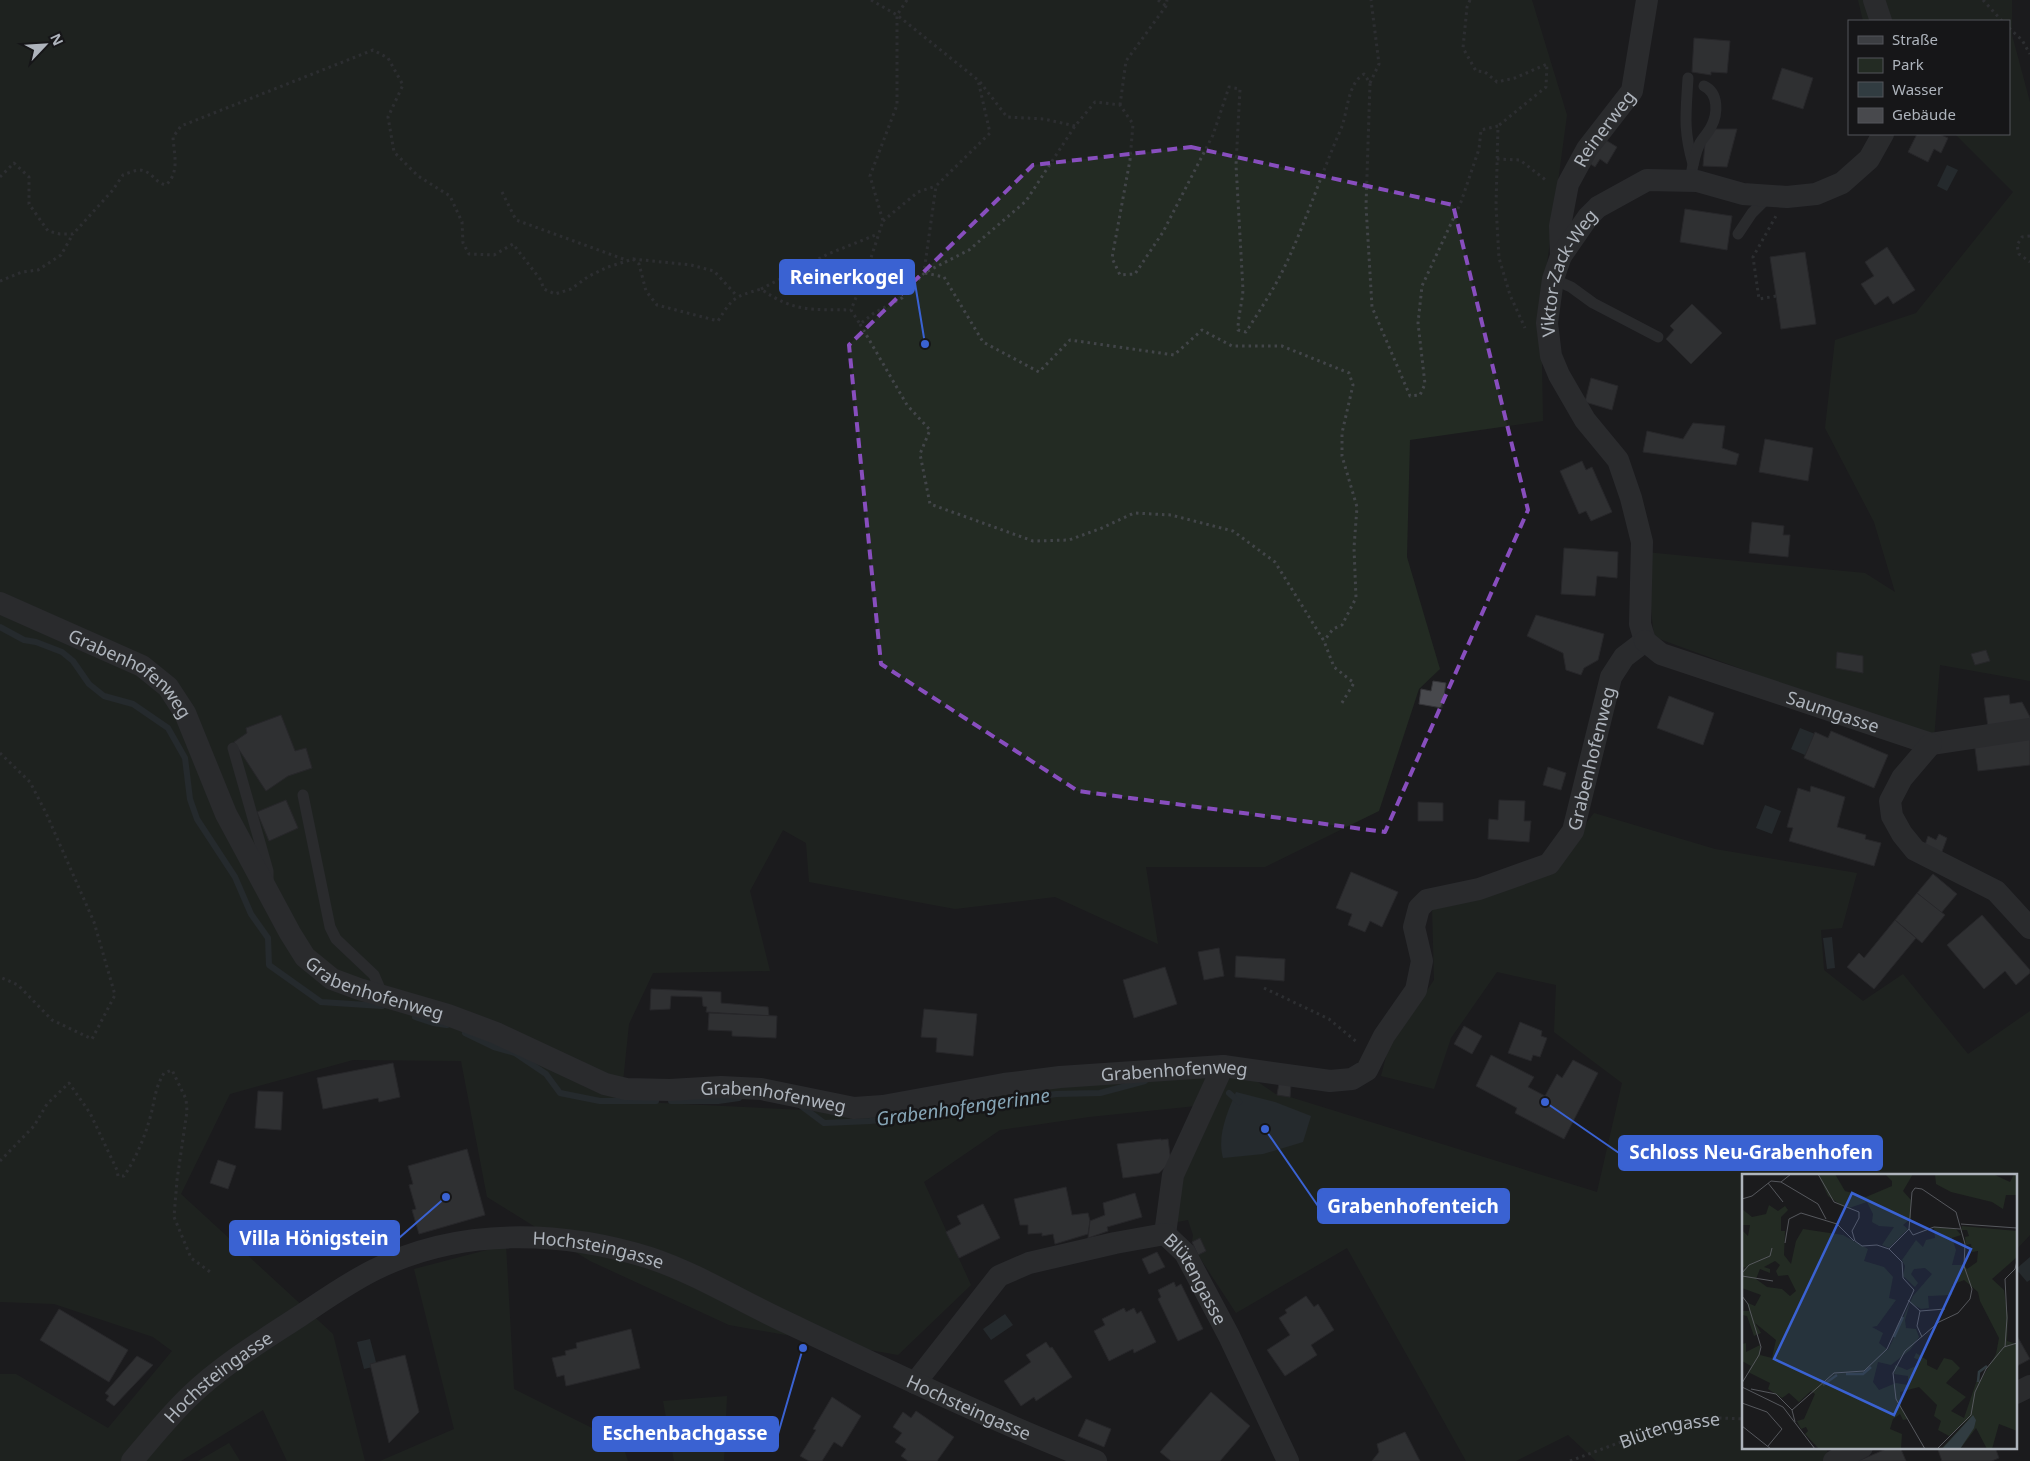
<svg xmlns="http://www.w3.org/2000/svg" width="2030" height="1461" font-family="'Noto Sans',sans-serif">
<rect width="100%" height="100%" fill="#1b1b1d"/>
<g fill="#232b23">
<polygon points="0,0 1532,0 1567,115 1541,308 1543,421 1410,440 1407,557 1440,669 1419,689 1379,811 1265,867 1146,867 1158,944 1055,897 955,909 809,882 806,843 783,830 750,891 770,971 653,973 629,1024 621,1101 867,1113 1060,1077 1252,1078 1277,1095 1290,1097 1597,1192 1622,1083 1554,1032 1556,985 1497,972 1451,1038 1434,1089 1381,1076 1388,1049 1434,980 1432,906 1548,873 1594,813 1715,849 1857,873 1842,928 1821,930 1824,970 1863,1001 1903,974 1968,1054 2030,1011 2030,1235 2016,1250 2016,1175 1744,1175 1744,1447 1825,1447 1832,1461 1596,1461 1568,1435 1516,1461 1466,1461 1347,1248 1236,1313 1198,1255 1206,1251 1200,1238 1192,1242 1193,1235 1188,1220 1177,1222 1177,1194 1196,1106 1089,1117 1000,1130 924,1182 971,1285 898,1355 729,1325 590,1261 487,1197 461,1061 353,1060 230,1094 181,1194 333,1334 365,1461 287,1461 263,1410 181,1461 0,1461 0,1374 16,1374 108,1428 172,1351 153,1337 54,1304 0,1302"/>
<polygon points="1858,0 2012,0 2012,35 2030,102 2030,681 1940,665 1934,739 1654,637 1645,552 1865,573 1895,592 1874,522 1825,428 1835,340 1916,313 2013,192 1955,134 2009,134 2009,21 1863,21"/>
<polygon points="506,1245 514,1389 622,1443 628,1461 380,1461 454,1429 414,1269"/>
<polygon points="727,1396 724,1461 674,1461 663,1401"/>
<polygon points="229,1443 240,1461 198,1461"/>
</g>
<g fill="#313c41">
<polygon points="1947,165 1958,170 1947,191 1937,186"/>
<polygon points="1800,728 1815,734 1805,755 1791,749"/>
<polygon points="1765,805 1781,811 1772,834 1756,828"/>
<polygon points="1832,937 1835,968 1827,969 1823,938"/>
<path d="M1236,1092L1275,1102L1311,1116L1303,1142L1263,1154L1223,1158C1217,1136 1227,1113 1236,1092Z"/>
<polygon points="2030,1257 2030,1280 2027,1282 2016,1269"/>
<polygon points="1005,1314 1013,1325 991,1340 983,1329"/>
<polygon points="370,1339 377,1366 364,1369 357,1342"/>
</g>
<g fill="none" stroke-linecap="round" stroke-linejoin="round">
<g stroke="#313c41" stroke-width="6">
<polyline points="0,627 24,640 36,642 62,652 73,661 89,684 104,696 133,704 168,728 185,758 190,799 197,819 235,877 251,914 268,938 269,965 321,1002 382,1006"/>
<polyline points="415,1017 433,1023 447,1025"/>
<polyline points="465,1033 494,1047 515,1053 546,1074 560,1093 600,1101 656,1101"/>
<polyline points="1229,1093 1239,1102"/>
<polyline points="671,1101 718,1101 739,1098"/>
<polyline points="800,1105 824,1123 870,1121 939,1114 995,1103 1056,1094 1100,1093 1145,1081"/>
</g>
</g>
<g fill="#48494d" stroke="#353539">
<polygon points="1694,38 1730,41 1727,73 1711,72 1711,75 1692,72"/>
<polygon points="1782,68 1813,78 1803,109 1772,99"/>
<polygon points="1713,129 1737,129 1727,167 1703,166 1705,143"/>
<polygon points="1917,134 1939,134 1948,138 1941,153 1934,149 1928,162 1908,152"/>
<polygon points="1604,139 1617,147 1607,164 1600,159 1595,167 1589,163"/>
<polygon points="1685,209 1732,216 1727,250 1680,242"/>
<polygon points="1887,247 1915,290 1893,304 1888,296 1875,305 1861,284 1874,276 1865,262"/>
<polygon points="1805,252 1816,324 1781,329 1770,257"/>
<polygon points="1692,304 1722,333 1691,364 1666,339 1674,330 1670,326"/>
<polygon points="1591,378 1618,386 1612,410 1585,402"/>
<polygon points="1693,423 1725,426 1722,448 1739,454 1736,465 1643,452 1647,431 1683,439"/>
<polygon points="1765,439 1813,448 1808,481 1759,472"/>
<polygon points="1582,461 1586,470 1592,467 1612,512 1591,521 1586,511 1579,514 1560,471"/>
<polygon points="1752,522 1784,526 1783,535 1790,535 1788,557 1749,553"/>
<polygon points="1564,548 1618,552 1617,578 1597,576 1595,596 1561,594"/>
<polygon points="1536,615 1604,634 1598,660 1584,668 1581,675 1566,670 1563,653 1527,636"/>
<polygon points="1986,650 1990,661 1975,665 1971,654"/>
<polygon points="1837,652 1863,656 1863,673 1836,668"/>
<polygon points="1433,681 1446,683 1442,708 1419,704 1421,689 1431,691"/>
<polygon points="2009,695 2010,704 2022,702 2030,717 2030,722 1988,727 1984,698"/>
<polygon points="1669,696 1714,713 1703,745 1657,728"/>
<polygon points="281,715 295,751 306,748 312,768 288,776 266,791 234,742 247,733 246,728"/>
<polygon points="1831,731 1888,755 1874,788 1804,758 1815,732 1828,738"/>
<polygon points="2030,735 2030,765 1978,771 1974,741"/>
<polygon points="1548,767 1566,773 1561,790 1543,785"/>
<polygon points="1811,786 1845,797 1837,827 1866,835 1865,839 1881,843 1874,866 1789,841 1793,828 1787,827 1798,788 1810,792"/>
<polygon points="286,800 298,828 269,841 257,812"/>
<polygon points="1499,800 1525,801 1524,821 1531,821 1529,842 1488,839 1489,819 1498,820"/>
<polygon points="1418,802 1443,803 1443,821 1418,821"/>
<polygon points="1939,834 1947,838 1940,857 1923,851 1928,836 1936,840"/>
<polygon points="1351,872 1398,892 1382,927 1370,921 1365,932 1348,925 1352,914 1336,908"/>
<polygon points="1933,874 1957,894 1941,913 1917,893"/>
<polygon points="1917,893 1945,915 1922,943 1895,920"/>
<polygon points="1982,915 2030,970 2030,973 2016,985 2005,971 1984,989 1947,945"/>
<polygon points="1895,920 1916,938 1874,989 1847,967 1859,953 1864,958"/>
<polygon points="1219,948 1224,976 1204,980 1198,952"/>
<polygon points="1236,956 1285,959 1284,981 1235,977"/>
<polygon points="1165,967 1177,1004 1134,1018 1123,980"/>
<polygon points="651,989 721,992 721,1003 768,1007 769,1016 706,1012 707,1007 703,1006 702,997 671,996 670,1009 650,1010"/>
<polygon points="924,1009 977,1014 973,1056 936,1052 937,1038 921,1037"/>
<polygon points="709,1013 777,1016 776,1038 732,1036 732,1031 708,1030"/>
<polygon points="1520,1022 1542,1031 1541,1036 1547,1038 1540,1057 1533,1055 1531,1061 1508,1053"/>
<polygon points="1464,1026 1482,1036 1472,1054 1454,1044"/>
<polygon points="1491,1055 1534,1077 1528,1087 1545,1096 1557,1074 1562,1078 1573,1060 1598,1073 1564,1139 1515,1113 1517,1108 1476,1086"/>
<polygon points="393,1063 400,1097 379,1102 378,1098 323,1109 317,1078"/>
<polygon points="1279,1083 1291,1085 1290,1097 1277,1095"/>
<polygon points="258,1091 283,1092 281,1130 255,1128"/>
<polygon points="1161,1139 1161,1140 1168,1139 1171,1162 1159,1173 1123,1178 1117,1144"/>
<polygon points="467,1149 485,1215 419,1234 412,1210 416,1209 409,1185 413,1184 408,1166"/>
<polygon points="218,1160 236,1166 228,1189 210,1183"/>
<polygon points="1066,1187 1072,1215 1088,1213 1090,1221 1088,1234 1055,1244 1053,1234 1042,1236 1042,1233 1028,1234 1028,1225 1020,1225 1014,1199"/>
<polygon points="1135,1193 1142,1217 1107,1227 1108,1231 1088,1238 1090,1221 1105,1215 1103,1203"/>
<polygon points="983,1204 1000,1238 959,1258 946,1232 961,1224 957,1216"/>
<polygon points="1200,1238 1206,1251 1198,1255 1192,1242"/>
<polygon points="1157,1252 1165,1267 1149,1274 1142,1259"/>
<polygon points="1174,1282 1176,1287 1181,1284 1203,1329 1178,1341 1158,1299 1161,1297 1158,1290"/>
<polygon points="1306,1296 1314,1307 1318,1304 1334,1330 1311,1345 1317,1355 1285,1376 1267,1350 1290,1335 1279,1318 1287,1313 1285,1310"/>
<polygon points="1124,1308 1126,1312 1134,1308 1137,1314 1141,1311 1156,1342 1134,1353 1133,1349 1109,1361 1094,1331 1105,1325 1102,1319"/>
<polygon points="59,1309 128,1350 109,1382 40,1340"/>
<polygon points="631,1329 640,1368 566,1386 564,1375 557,1377 552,1358 566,1355 565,1351 577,1348 576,1343"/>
<polygon points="2016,1334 2030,1359 2017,1366 2016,1371"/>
<polygon points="1046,1342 1050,1348 1052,1347 1072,1377 1036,1401 1034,1397 1021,1406 1004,1381 1031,1362 1026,1355"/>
<polygon points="405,1355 419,1412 389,1443 370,1364"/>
<polygon points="137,1356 153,1365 114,1406 106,1400 109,1396 105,1393"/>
<polygon points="1211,1392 1250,1426 1220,1461 1171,1461 1160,1452"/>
<polygon points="832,1397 861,1416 842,1447 834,1442 822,1461 809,1461 800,1456 816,1430 813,1429"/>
<polygon points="916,1411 954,1437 937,1461 908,1461 901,1456 906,1449 895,1442 902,1433 893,1427 903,1412 911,1418"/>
<polygon points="1086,1419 1111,1429 1104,1447 1078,1436"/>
<polygon points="1405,1432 1420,1461 1372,1461 1379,1452 1377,1444"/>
<polygon points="1891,1447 1900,1447 1906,1461 1858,1461"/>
<polygon points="1937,1447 1995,1447 1999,1458 1992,1461 1942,1461"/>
</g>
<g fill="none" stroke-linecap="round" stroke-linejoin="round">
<g stroke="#424549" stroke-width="3" stroke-dasharray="2.5 4" stroke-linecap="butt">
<polyline points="871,0 897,15 978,80 990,133 936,186 924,272"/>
<path d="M907,0L897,15V105L870,176L883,221L867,270L851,310L860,324L874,313L902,298L924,273L969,250L1026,201L1075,126L1095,102L1120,105L1133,124L1130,160L1112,258L1120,275L1135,274L1163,232L1213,135L1229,87L1240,89L1236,165L1243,290C1242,304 1238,316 1238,330L1246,332C1260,310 1274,289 1285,266C1306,222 1321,174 1341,129C1348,112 1347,84 1364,74L1370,83L1366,206L1372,307L1410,396L1420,395L1425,384L1418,323L1422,286L1461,202L1479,149L1481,130L1498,126L1496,206L1499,258L1510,295L1525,328"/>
<polyline points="1158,0 1166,6"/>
<polyline points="1470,0 1467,7 1463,48 1476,71 1485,72 1497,82 1515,78 1547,64 1546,87 1498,126"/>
<polyline points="1983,0 2002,21"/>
<polyline points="2009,28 2022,40 2030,54"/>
<polyline points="980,82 1007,117 1044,119 1075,126"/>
<polyline points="1370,83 1379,64 1371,0"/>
<polyline points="1120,105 1126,61 1166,6 1167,0"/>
<polyline points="1497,159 1520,160 1547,181"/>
<path d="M0,177L14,163L29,177V204L48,231L60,234H73L112,191L123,175C128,173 135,170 140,170C152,171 155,183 166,185C180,172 174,155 173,137L181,126L373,50L388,58L403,85L388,117L394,152L418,176L450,196L462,222L463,243L469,254L494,255L513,244L540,279L544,289L555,294L571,289L589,276L608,267L633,259L639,264L646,291L657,305L718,321C733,297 734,297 761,289C795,313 812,309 851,310"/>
<polyline points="502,192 516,220 626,260"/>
<polyline points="883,221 918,192 936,186"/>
<polyline points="2030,236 2022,237 2017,245 2019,254 2030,262"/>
<polyline points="633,259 691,265 714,271 737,296"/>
<polyline points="925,273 944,277 983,342 1039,372 1070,340 1174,355 1202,330 1232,346 1282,346 1349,373 1353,385 1342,433 1342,456 1357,507 1354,548 1356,598 1342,625 1333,629 1324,641"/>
<polyline points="0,281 22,272 38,270 61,255 73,234"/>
<polyline points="761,289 828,254 878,234"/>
<polyline points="1776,296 1759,299 1753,257 1776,216"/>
<polyline points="860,324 907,405 930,430 920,454 930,504 1033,541 1069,540 1102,528 1134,513 1171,515 1233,531 1275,562 1324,641 1334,667 1354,683 1340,706"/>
<polyline points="0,753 30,782 46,813 94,922 115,995 92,1039 52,1020 18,985 0,977"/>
<polyline points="1264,988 1329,1019 1358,1043"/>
<path d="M0,1161L34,1126L47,1104L69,1083L90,1113L117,1170L118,1176H124C136,1158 144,1139 150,1118C155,1101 154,1090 164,1073L172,1070L186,1099L187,1111L177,1180L174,1217L191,1258L213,1274"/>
<path id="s1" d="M1570,1461L1669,1424L1721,1418L1744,1419"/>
</g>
<g stroke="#3c3e42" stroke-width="11">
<path d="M1688,78C1686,113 1683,129 1693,164"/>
<path d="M1690,181C1692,169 1694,155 1700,143C1703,138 1708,133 1711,127C1718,114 1719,93 1704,86"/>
<polyline points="1738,234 1752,213 1769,196"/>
<polyline points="1553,279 1571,287 1593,303 1658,337"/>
<polyline points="233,748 268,871 268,879"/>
<polyline points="303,795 330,927 336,939 374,975 383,996"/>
</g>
<g stroke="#3c3e42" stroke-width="22">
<polyline points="1874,0 1881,21"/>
<path id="s2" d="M1561,256L1560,226L1568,184L1587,149L1632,91L1647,0"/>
<path id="s3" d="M0,603L142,666L168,687L185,713L226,814L290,933L305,957L332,979L359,989L448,1015L496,1033L605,1084L626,1089L670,1090L721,1087L761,1089L854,1108L883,1106L1004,1084L1060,1077L1223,1066L1330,1081L1352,1079L1367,1070L1384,1036L1416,990L1422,961L1414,927L1419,908L1427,900L1479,889L1549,864L1573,831L1611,677L1624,657L1645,641"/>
<path id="s4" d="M1645,641L1640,624L1642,542L1631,498L1618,460L1585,420L1559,375L1551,356L1547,323L1553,279L1561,256L1588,217L1598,207L1647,180L1697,181L1743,194L1787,197L1816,194L1842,183L1869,159L1883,134"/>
<path id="s5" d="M1645,641L1661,654L1931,744L2030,729"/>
<polyline points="1931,744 1902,778 1890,801 1892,816 1902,834 1915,850 1996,891 2030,928"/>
<path id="s6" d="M1165,1234L1185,1253L1229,1336L1288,1461"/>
<polyline points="1165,1234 1173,1175 1223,1066"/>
<polyline points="915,1383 999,1276 1029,1263 1115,1243 1165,1234"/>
<polyline points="2016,1393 2030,1386"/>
<path id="s7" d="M132,1461C151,1439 169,1416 190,1396C222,1365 262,1341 300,1316C324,1300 348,1283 374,1270C459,1227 560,1230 650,1258C698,1274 742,1302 788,1323C889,1371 991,1420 1096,1461"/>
<polyline points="1834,1461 1862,1447"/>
</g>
</g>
<path d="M0 0H2030V1461H0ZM1191,147L1453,205L1528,510L1385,832L1078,791L881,664L849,345L1033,165Z" fill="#1b1b1d" fill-opacity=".55" fill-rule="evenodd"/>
<path fill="none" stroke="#884ebe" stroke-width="4" stroke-dasharray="10 6" stroke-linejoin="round" d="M1191,147L1453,205L1528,510L1385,832L1078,791L881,664L849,345L1033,165Z"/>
<g text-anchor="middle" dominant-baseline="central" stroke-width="5" stroke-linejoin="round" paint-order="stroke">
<g font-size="18" fill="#aeb4bc" stroke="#161618">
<text stroke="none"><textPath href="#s2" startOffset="139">Reinerweg</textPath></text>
<text stroke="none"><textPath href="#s4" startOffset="398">Viktor-Zack-Weg</textPath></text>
<text stroke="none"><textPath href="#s3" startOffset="150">Grabenhofenweg</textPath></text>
<text stroke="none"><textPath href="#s5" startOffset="202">Saumgasse</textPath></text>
<text stroke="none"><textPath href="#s3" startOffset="2024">Grabenhofenweg</textPath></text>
<text stroke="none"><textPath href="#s3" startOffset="570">Grabenhofenweg</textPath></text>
<text stroke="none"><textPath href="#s3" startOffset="1395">Grabenhofenweg</textPath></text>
<text stroke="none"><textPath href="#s3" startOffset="990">Grabenhofenweg</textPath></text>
<text stroke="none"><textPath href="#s7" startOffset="541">Hochsteingasse</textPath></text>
<text stroke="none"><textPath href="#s6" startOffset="55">Blütengasse</textPath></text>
<text stroke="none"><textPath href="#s7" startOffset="121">Hochsteingasse</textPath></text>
<text stroke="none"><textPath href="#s7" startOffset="946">Hochsteingasse</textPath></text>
<text stroke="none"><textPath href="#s1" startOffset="105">Blütengasse</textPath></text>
</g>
<g font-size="19" font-style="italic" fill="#86a5b6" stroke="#161618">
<text transform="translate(963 1107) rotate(-8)">Grabenhofengerinne</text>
</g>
</g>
<g transform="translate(1742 1174)">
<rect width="275" height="275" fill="#1b1b1d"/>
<path d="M76,0H93L103,17L124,23L150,12V7L143,0H171L161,17L169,26V44L161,51L166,55L147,74L140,71L152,53L137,52L130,48L131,40L125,28L107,34L100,32L86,22ZM193,0H251L268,8L272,0H275V21H264L261,35L250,28L209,18L194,10ZM27,31L36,37L43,32L46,36L39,43V57H43L42,81L49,90L54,67L61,55L101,61L126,75L122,87L142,93L151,103L147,124L154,126L135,152L130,153L141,159L137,169L146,176L171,122L190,100L183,94L172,95L169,100L176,109L173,113L161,102L163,92L160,86L174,66L181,73L184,66L193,64L192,53L214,55L219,61L210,64L214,76L210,91H222L225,95L235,88L236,77L230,78L229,70L224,71L223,63L227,62L225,56H219L220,52L275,57V83L250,105L262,116L266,142L265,167L275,170V257L257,250L250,275H245L234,254L218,275H199L229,243L207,262L196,256L199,247L192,242L195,231L177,213L158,218L159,234L166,245L161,246L158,240L151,245L148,255L160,260L159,275H77L63,260L66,257L64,253L59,255L55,247L62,245L73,220L69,217L57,228L47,219L40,224L26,215L28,209L6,198L9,192L0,187V170L4,169V178L18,171V181L30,184L34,166L13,149L19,159L12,162L5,142L0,141V137H7L6,129L13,132L19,121L0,114V97L4,93L0,94V56L6,62L8,51H0V35L10,43L24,40ZM33,87L38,91L34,97L36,102L46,101L54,117L48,122L40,115L25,113L14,105L18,95L28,99V95L22,93ZM222,106L236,118L238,127L257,164L254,180L239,206H235L222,244L209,237L224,223L204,209L218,194L210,186L202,184L195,196L185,191V186L174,179L172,184L178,186V190L165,196L153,191L152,200L166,202V211L154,209L137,216L131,208L136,188L149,191L168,176L177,163L174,155L164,154L163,146L168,129L179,135L187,134L186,122L210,121V111Z" fill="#232b23" fill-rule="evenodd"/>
<path d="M231,241L234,246L232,254L218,275H200Z" fill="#313c41"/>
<path fill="none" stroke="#313c41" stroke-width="2.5" d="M152,163L161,143M104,200H121L129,193M236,208L237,198L245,192M81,211L95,201"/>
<path fill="none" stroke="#56585d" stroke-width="1" d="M76,0L92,28L117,38V44L110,57L113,67L120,72L135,71L147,75M39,8L76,30L84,45M26,9L41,28M0,25L10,22L29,7L39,8L49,0M219,50L275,54M167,55L171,61L192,53L218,55M43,69L47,45L59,39L95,50L112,67M147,75L167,55L170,18L173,14L180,15L214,38L223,70L222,92L230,115L228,125L216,139L197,148L163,177L151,199L154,225L183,275M0,99L7,91L28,82L30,74M0,102L31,107M0,122L6,130L19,173L17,181L0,209M166,126L178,137L203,135M178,137L175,152L180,163M263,173L265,144L263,105L273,95L275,87M0,213L41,233L73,275M9,215L34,220L50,236L53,248M0,229L25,238L40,255L26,272M50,236L92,199L122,197L145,175L172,116L161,104L160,88L147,75M0,252L29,275M195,275L229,241L233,218L244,195L262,173L275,169"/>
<path fill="#3a62d2" fill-opacity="0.15" stroke="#3a62d2" stroke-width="2.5" d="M110,19L229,75L152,241L32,185Z"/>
<rect width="275" height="275" fill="none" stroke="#aeb4bc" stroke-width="2.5"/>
</g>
<path fill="none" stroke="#3a62d2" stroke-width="2" d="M925 344L914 277M1545 1102L1619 1153M1265 1129L1318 1206M446 1197L399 1238M803 1348L778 1434"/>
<g fill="#3a62d2" stroke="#161618" stroke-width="2">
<circle cx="925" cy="344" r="5"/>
<circle cx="1545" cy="1102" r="5"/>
<circle cx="1265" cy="1129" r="5"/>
<circle cx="446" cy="1197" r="5"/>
<circle cx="803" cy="1348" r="5"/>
</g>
<g fill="#3a62d2" stroke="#3a62d2" stroke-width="2">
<rect x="780" y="260" width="134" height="34" rx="5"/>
<rect x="1619" y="1136" width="263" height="34" rx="5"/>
<rect x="1318" y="1189" width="191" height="34" rx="5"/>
<rect x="230" y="1221" width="169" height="34" rx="5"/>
<rect x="593" y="1417" width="185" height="34" rx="5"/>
</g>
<g font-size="19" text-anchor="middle" font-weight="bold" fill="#fff">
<text x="847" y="284">Reinerkogel</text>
<text x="1751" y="1159">Schloss Neu-Grabenhofen</text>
<text x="1413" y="1213">Grabenhofenteich</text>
<text x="314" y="1245">Villa Hönigstein</text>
<text x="685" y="1440">Eschenbachgasse</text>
</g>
<rect x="1848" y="20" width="162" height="115" fill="#161618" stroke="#53555a"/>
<rect x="1858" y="36" width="25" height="8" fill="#3c3e42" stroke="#53555a"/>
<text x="1892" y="45" font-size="15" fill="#aeb4bc">Straße</text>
<rect x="1858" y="58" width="25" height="15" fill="#232b23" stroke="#53555a"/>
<text x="1892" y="70" font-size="15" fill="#aeb4bc">Park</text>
<rect x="1858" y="82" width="25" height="15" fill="#313c41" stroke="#53555a"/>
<text x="1892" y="95" font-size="15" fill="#aeb4bc">Wasser</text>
<rect x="1858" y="108" width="25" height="15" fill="#48494d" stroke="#53555a"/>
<text x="1892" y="120" font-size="15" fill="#aeb4bc">Gebäude</text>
<g transform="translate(45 45) rotate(65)" stroke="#161618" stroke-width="4" paint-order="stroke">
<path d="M0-4L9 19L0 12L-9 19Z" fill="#aeb4bc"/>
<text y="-8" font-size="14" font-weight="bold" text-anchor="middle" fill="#aeb4bc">N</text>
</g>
</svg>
